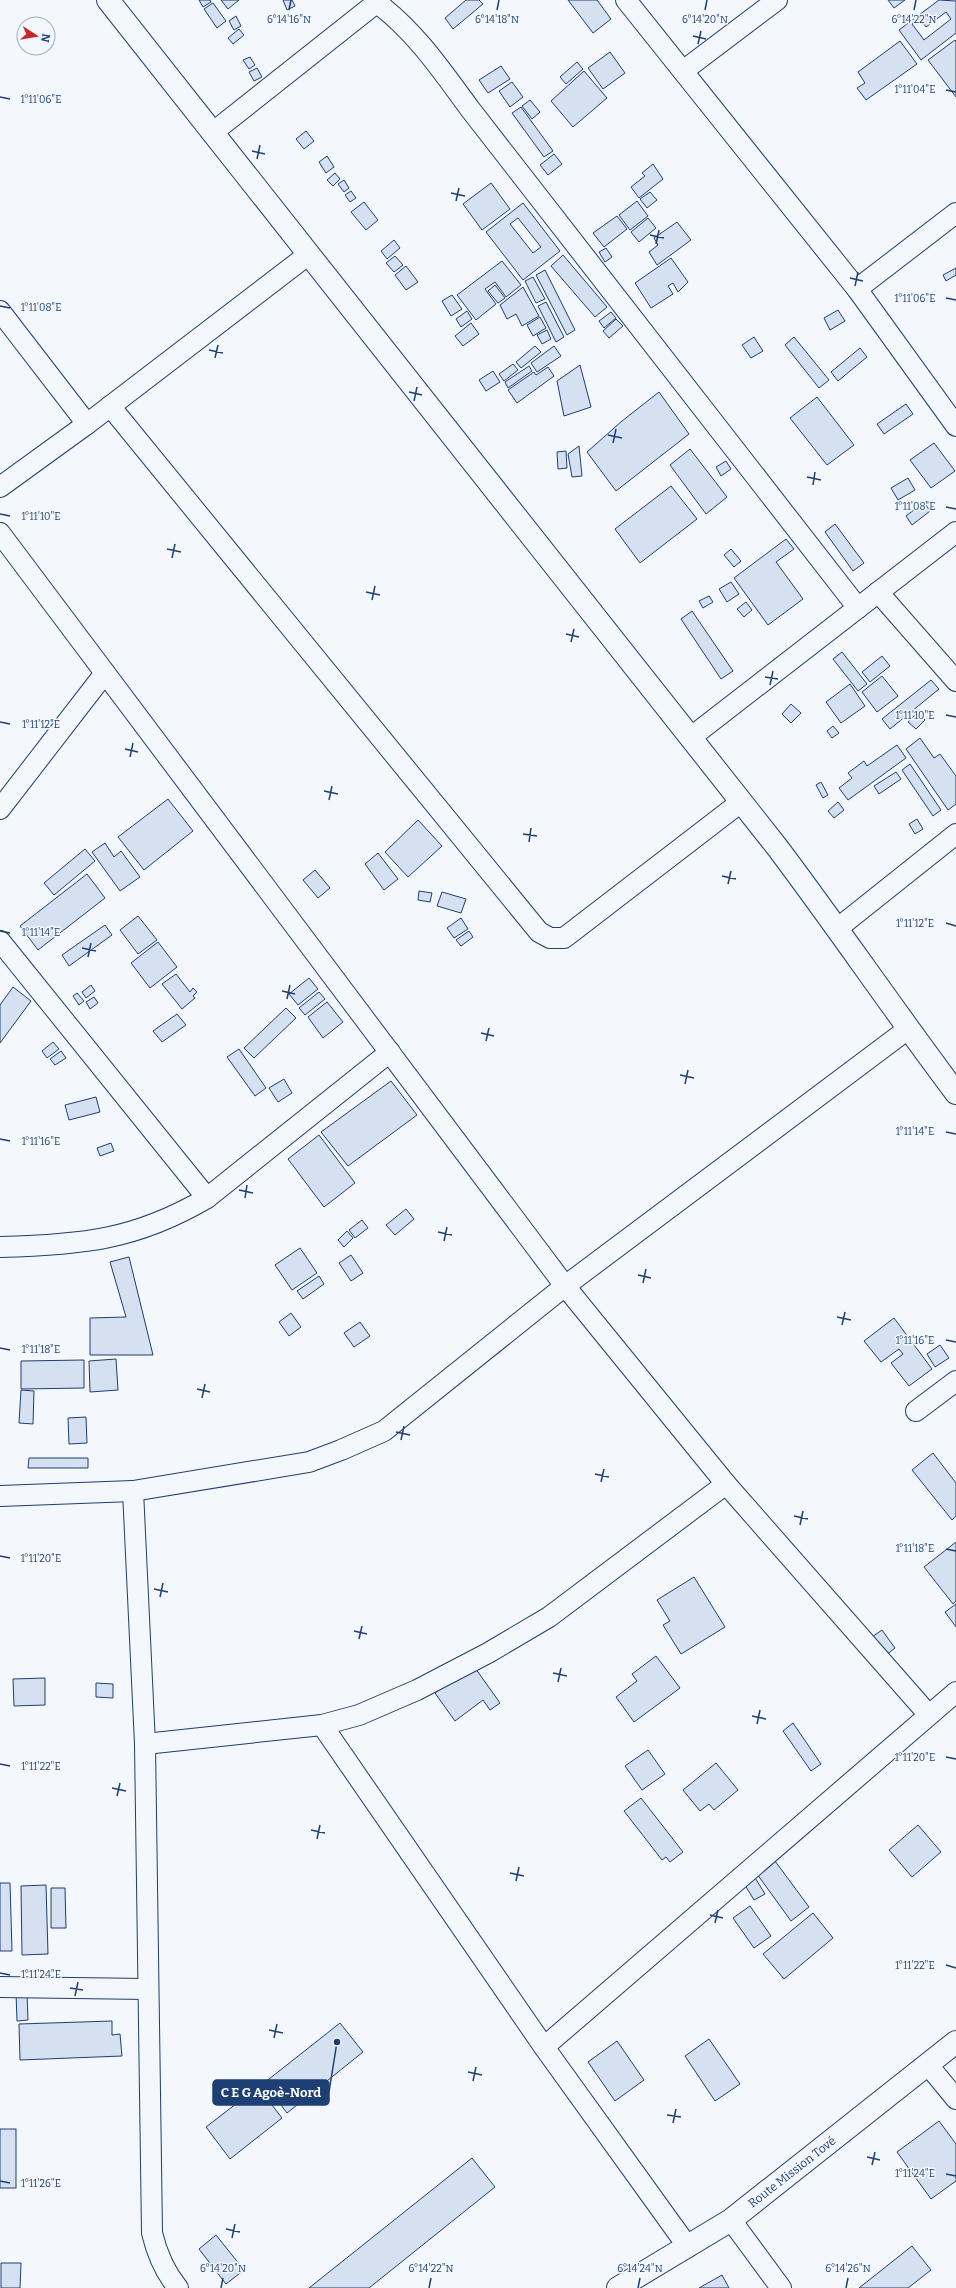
<svg xmlns="http://www.w3.org/2000/svg" width="956" height="2288" font-family="Bitter,serif">
<rect width="100%" height="100%" fill="#f4f7fb"/>
<g fill="#d5e0f0" stroke="#1d3f73" fill-rule="evenodd">
<polygon points="199,0 210,0 211,2 203,7"/>
<polygon points="221,0 239,0 228,9"/>
<polygon points="283,0 292,0 295,6 287,10"/>
<polygon points="466,0 479,0 483,4 453,29 445,18"/>
<polygon points="568,0 597,0 611,19 593,33"/>
<polygon points="888,0 905,0 894,8"/>
<path d="M939,0L956,1V33L921,60L899,30ZM946,12L951,19L924,40L912,24L919,18L926,27Z"/>
<polygon points="213,3 226,21 217,28 204,9"/>
<polygon points="236,16 241,26 234,30 229,21"/>
<polygon points="239,29 244,35 233,44 228,38"/>
<polygon points="955,40 956,42 956,97 928,60"/>
<polygon points="900,41 917,64 866,100 857,88 865,83 858,72"/>
<polygon points="610,52 625,73 603,89 588,68"/>
<polygon points="250,57 255,65 249,69 243,60"/>
<polygon points="577,62 583,69 566,84 560,77"/>
<polygon points="501,66 510,79 488,93 479,80"/>
<polygon points="257,68 262,77 254,81 249,72"/>
<polygon points="584,71 607,98 573,127 551,101"/>
<polygon points="512,82 523,97 510,107 499,91"/>
<polygon points="530,100 540,112 532,119 522,106"/>
<polygon points="521,107 553,151 544,157 512,113"/>
<polygon points="306,131 314,141 304,149 296,139"/>
<polygon points="554,154 562,164 548,175 540,165"/>
<polygon points="327,156 334,167 326,173 319,162"/>
<polygon points="653,164 663,179 639,198 631,187 645,176 642,173"/>
<polygon points="335,173 340,179 333,186 327,180"/>
<polygon points="344,180 349,188 344,192 338,184"/>
<polygon points="491,183 510,209 482,230 463,204"/>
<polygon points="351,191 356,198 350,202 345,195"/>
<polygon points="650,192 657,200 647,208 640,199"/>
<polygon points="637,201 648,216 630,230 619,215"/>
<polygon points="364,202 378,220 366,230 351,212"/>
<path d="M523,203L560,251L523,280L486,232ZM518,218L541,247L533,253L510,224Z"/>
<polygon points="617,216 627,229 604,247 593,233"/>
<polygon points="648,218 656,228 639,242 631,232"/>
<polygon points="677,222 691,240 657,265 649,252 658,245 654,238"/>
<polygon points="394,240 400,248 387,259 381,251"/>
<polygon points="606,248 612,257 605,262 599,252"/>
<polygon points="563,255 607,307 595,317 551,266"/>
<polygon points="395,256 403,265 394,272 386,263"/>
<polygon points="671,258 688,282 678,292 673,283 668,286 673,294 651,308 635,283"/>
<polygon points="502,261 521,285 506,297 495,282 485,289 496,304 476,320 457,295"/>
<polygon points="406,266 418,282 406,290 395,275"/>
<polygon points="956,268 956,275 946,281 943,275"/>
<polygon points="545,270 575,330 567,335 536,275"/>
<polygon points="533,277 545,299 536,303 525,281"/>
<polygon points="495,285 505,298 498,303 488,291"/>
<polygon points="523,287 539,316 522,326 516,314 507,319 500,305"/>
<polygon points="452,295 462,309 451,316 442,301"/>
<polygon points="546,302 564,337 556,342 538,306"/>
<polygon points="838,310 845,321 830,330 824,318"/>
<polygon points="467,311 472,319 461,327 456,319"/>
<polygon points="611,312 616,318 604,328 599,321"/>
<polygon points="540,317 546,328 533,336 527,325"/>
<polygon points="616,319 623,326 609,338 603,331"/>
<polygon points="471,323 479,334 463,346 455,336"/>
<polygon points="547,330 551,339 542,344 537,335"/>
<polygon points="754,337 763,351 751,358 742,345"/>
<polygon points="794,337 829,380 819,388 785,345"/>
<polygon points="535,346 541,352 521,368 516,362"/>
<polygon points="554,346 561,356 537,372 531,363"/>
<polygon points="860,348 867,357 838,381 831,372"/>
<polygon points="513,364 518,370 504,381 499,374"/>
<polygon points="580,365 591,407 564,416 557,381"/>
<polygon points="529,366 532,371 508,388 505,382"/>
<polygon points="548,367 554,376 517,403 508,390 534,372 536,375"/>
<polygon points="493,371 500,382 486,391 479,380"/>
<polygon points="659,392 689,434 616,491 587,452 622,421"/>
<polygon points="817,397 854,445 827,465 790,418"/>
<polygon points="906,404 913,414 884,434 877,424"/>
<polygon points="934,443 955,471 931,488 910,460"/>
<polygon points="579,446 582,476 572,477 568,454"/>
<polygon points="690,449 727,497 706,514 670,465"/>
<polygon points="566,451 567,468 558,469 557,452"/>
<polygon points="726,461 731,469 721,476 716,467"/>
<polygon points="908,478 915,490 898,500 891,488"/>
<polygon points="671,486 697,519 640,563 615,529"/>
<polygon points="924,502 930,511 912,525 906,516"/>
<polygon points="835,524 864,563 853,571 825,532"/>
<polygon points="786,539 794,549 776,562 803,599 768,625 734,578"/>
<polygon points="731,549 741,561 734,567 724,555"/>
<polygon points="731,582 739,594 727,602 719,589"/>
<polygon points="709,596 713,602 703,608 699,601"/>
<polygon points="746,602 752,610 744,617 737,609"/>
<polygon points="692,611 733,671 721,679 681,619"/>
<polygon points="842,652 867,684 858,691 833,659"/>
<polygon points="882,656 890,666 870,682 862,672"/>
<polygon points="882,676 898,696 877,712 862,692"/>
<polygon points="931,680 939,689 890,729 882,719"/>
<polygon points="850,684 865,706 841,723 826,702"/>
<polygon points="791,704 801,713 791,723 782,714"/>
<polygon points="918,712 925,720 916,729 908,722"/>
<polygon points="833,726 839,733 832,738 827,731"/>
<polygon points="920,738 934,758 940,754 956,776 956,804 948,810 906,749"/>
<polygon points="897,745 906,758 848,800 839,788 852,778 848,773 864,761 867,766"/>
<polygon points="910,764 941,810 933,816 902,770"/>
<polygon points="896,772 901,779 879,794 874,786"/>
<polygon points="821,782 828,795 823,798 816,785"/>
<polygon points="168,799 193,831 144,870 118,837"/>
<polygon points="838,802 844,810 834,818 828,811"/>
<polygon points="917,819 923,829 915,834 909,824"/>
<polygon points="418,820 442,846 408,877 385,852"/>
<polygon points="105,843 114,857 121,851 140,877 120,891 92,852"/>
<polygon points="85,849 95,861 54,895 44,883"/>
<polygon points="378,853 398,879 384,890 365,864"/>
<polygon points="315,870 330,888 318,898 303,880"/>
<polygon points="87,874 105,898 38,950 20,926"/>
<polygon points="419,891 432,893 430,902 418,900"/>
<polygon points="442,892 466,899 461,913 437,906"/>
<polygon points="138,916 157,940 138,954 120,930"/>
<polygon points="461,918 468,929 454,938 447,928"/>
<polygon points="105,925 112,935 69,966 62,955"/>
<polygon points="469,931 473,937 461,946 456,940"/>
<polygon points="158,942 177,967 150,988 131,963"/>
<polygon points="176,974 190,992 193,988 197,992 193,996 195,998 182,1009 162,984"/>
<polygon points="309,978 318,989 298,1005 289,994"/>
<polygon points="91,985 95,991 86,998 82,992"/>
<polygon points="13,987 31,1001 0,1043 0,1005"/>
<polygon points="319,992 325,999 305,1015 299,1008"/>
<polygon points="77,993 84,1001 79,1005 73,996"/>
<polygon points="94,997 98,1003 90,1009 86,1002"/>
<polygon points="327,1002 343,1022 323,1038 308,1017"/>
<polygon points="286,1008 296,1018 254,1058 244,1048"/>
<polygon points="177,1014 186,1025 162,1042 153,1031"/>
<polygon points="53,1042 59,1049 47,1058 42,1051"/>
<polygon points="239,1049 266,1088 255,1096 227,1057"/>
<polygon points="61,1051 66,1058 55,1065 50,1059"/>
<polygon points="284,1079 292,1093 278,1102 269,1088"/>
<polygon points="391,1081 417,1115 348,1166 321,1132"/>
<polygon points="96,1097 100,1112 69,1120 65,1105"/>
<polygon points="319,1135 355,1183 324,1207 288,1159"/>
<polygon points="111,1143 114,1151 100,1156 97,1148"/>
<polygon points="406,1209 414,1219 395,1235 386,1225"/>
<polygon points="362,1220 368,1228 355,1238 349,1230"/>
<polygon points="347,1231 353,1238 344,1247 338,1240"/>
<polygon points="300,1248 317,1273 292,1290 275,1265"/>
<polygon points="351,1255 363,1273 351,1281 339,1263"/>
<polygon points="129,1257 153,1355 90,1355 90,1318 126,1317 110,1262"/>
<polygon points="319,1276 324,1284 303,1299 297,1291"/>
<polygon points="291,1313 301,1327 289,1336 279,1322"/>
<polygon points="894,1318 932,1369 909,1386 891,1363 903,1354 899,1349 881,1362 864,1341"/>
<polygon points="360,1322 370,1336 354,1347 344,1333"/>
<polygon points="940,1345 949,1358 935,1367 927,1354"/>
<polygon points="116,1359 118,1390 90,1392 89,1361"/>
<polygon points="84,1360 84,1388 21,1389 21,1361"/>
<polygon points="21,1390 34,1391 33,1424 19,1423"/>
<polygon points="86,1417 87,1443 69,1444 68,1418"/>
<polygon points="933,1453 956,1483 956,1516 952,1520 912,1470"/>
<polygon points="29,1458 88,1458 88,1468 28,1468"/>
<polygon points="956,1542 956,1601 953,1604 924,1567"/>
<polygon points="694,1577 725,1627 681,1654 663,1625 670,1621 657,1600"/>
<polygon points="956,1604 956,1627 945,1612"/>
<polygon points="882,1630 895,1648 885,1656 872,1637"/>
<polygon points="656,1656 680,1688 634,1722 616,1697 637,1681 632,1674"/>
<polygon points="473,1665 500,1703 490,1710 483,1700 455,1721 435,1693"/>
<polygon points="45,1678 45,1705 14,1706 13,1679"/>
<polygon points="96,1683 113,1684 113,1698 96,1697"/>
<polygon points="793,1723 821,1764 811,1771 783,1731"/>
<polygon points="648,1750 665,1774 642,1790 625,1766"/>
<polygon points="716,1763 738,1790 714,1810 709,1804 700,1811 683,1790"/>
<polygon points="641,1798 683,1852 670,1862 666,1857 662,1860 624,1811"/>
<polygon points="918,1825 941,1852 912,1877 889,1850"/>
<polygon points="775,1861 809,1907 791,1921 757,1874"/>
<polygon points="754,1876 765,1894 754,1900 743,1882"/>
<polygon points="0,1883 10,1883 12,1951 0,1951"/>
<polygon points="46,1885 48,1954 22,1955 21,1886"/>
<polygon points="51,1888 65,1888 66,1928 51,1928"/>
<polygon points="750,1906 771,1936 754,1948 733,1918"/>
<polygon points="813,1913 833,1938 784,1979 763,1954"/>
<polygon points="16,1993 27,1993 28,2020 17,2021"/>
<polygon points="112,2021 112,2035 120,2034 122,2056 20,2060 19,2024"/>
<polygon points="340,2023 363,2052 287,2113 264,2083"/>
<polygon points="709,2039 740,2084 715,2101 685,2056"/>
<polygon points="617,2041 644,2080 615,2101 588,2062"/>
<polygon points="258,2087 282,2118 230,2159 206,2127"/>
<polygon points="939,2121 956,2144 956,2181 931,2199 897,2152"/>
<rect x="0" y="2129" width="16" height="59"/>
<polygon points="472,2158 495,2187 369,2288 309,2288"/>
<polygon points="216,2235 244,2270 226,2284 199,2249"/>
<polygon points="912,2246 931,2270 908,2288 859,2288"/>
<polygon points="1,2263 21,2263 20,2288 1,2288"/>
<polygon points="722,2275 729,2288 699,2288"/>
</g>
<g fill="none" stroke-linecap="round" stroke-linejoin="round">
<g stroke="#1d3f73" stroke-width="22">
<g id="minor">
<polyline points="626,0 857,289 956,426"/>
<path d="M377,3C415,31 442,71 470,109L858,608"/>
<polyline points="683,71 777,0"/>
<polyline points="212,133 380,0"/>
<polyline points="857,289 956,213"/>
<polyline points="0,311 87,424"/>
<polyline points="110,406 539,932 550,938 564,938 741,802"/>
<polyline points="0,487 87,424 309,254"/>
<polyline points="0,533 565,1286 726,1484 928,1714"/>
<polyline points="878,592 956,681"/>
<polyline points="690,738 956,532"/>
<polyline points="0,809 105,673"/>
<polyline points="838,928 956,834"/>
<polyline points="0,941 207,1198"/>
<path d="M0,1247C81,1245 136,1240 207,1198L390,1052"/>
<polyline points="916,1411 956,1381"/>
<path d="M133,1491L145,1744L152,2233C157,2254 164,2271 178,2288"/>
<polyline points="0,1496 133,1491 309,1462 341,1450 384,1431 565,1286 908,1029"/>
<polyline points="322,1725 544,2047 688,2247"/>
<polyline points="145,1744 322,1725 359,1715 417,1690 488,1653 549,1617 726,1484"/>
<polyline points="0,1987 147,1989"/>
<polyline points="544,2047 956,1692"/>
<polyline points="928,2065 956,2099"/>
<polyline points="731,2220 781,2288"/>
</g>
</g>
<g stroke="#1d3f73" stroke-width="24">
<g id="tertiary">
<path d="M108,0L777,847C838,928 895,1012 956,1093"/>
<polyline points="618,2288 731,2220 956,2042"/>
</g>
</g>
<use href="#minor" stroke="#f4f7fb" stroke-width="20"/>
<use href="#tertiary" stroke="#f4f7fb" stroke-width="22"/>
</g>
<path fill="none" stroke="#1d3f73" stroke-width="1.5" d="M289,10L291,0M497,10L499,0M705,10L707,0M914,10L916,0M693,36L706,39M698,44L701,31M946,90L956,92M0,97L10,99M252,151L265,154M257,159L260,145M451,193L465,196M456,201L459,188M650,235L664,238M656,244L659,230M850,278L863,281M855,286L858,272M946,298L956,300M0,306L10,308M209,350L223,353M215,358L218,345M409,392L422,395M414,401L417,387M608,435L622,438M613,443L616,429M807,477L821,480M813,485L815,472M946,507L956,509M0,514L10,516M167,549L181,552M172,558L175,544M366,592L380,595M372,600L375,586M566,634L579,637M571,642L574,629M765,677L778,679M770,685L773,671M946,715L956,717M0,722L10,724M125,749L138,752M130,757L133,743M324,791L338,794M329,800L332,786M523,834L537,836M529,842L531,828M722,876L736,879M728,884L731,871M946,923L956,926M0,931L10,933M82,948L96,951M88,957L91,943M282,991L295,994M287,999L290,985M481,1033L494,1036M486,1041L489,1028M680,1075L694,1078M685,1084L688,1070M946,1132L956,1134M0,1139L10,1141M239,1190L253,1193M245,1198L247,1185M438,1232L452,1235M444,1241L447,1227M638,1275L651,1278M643,1283L646,1269M837,1317L851,1320M842,1325L845,1312M946,1340L956,1342M0,1348L10,1350M197,1389L210,1392M202,1398L205,1384M396,1432L410,1435M401,1440L404,1426M595,1474L609,1477M601,1482L604,1469M794,1516L808,1519M800,1525L803,1511M946,1549L956,1551M0,1556L10,1558M154,1589L168,1592M160,1597L163,1583M354,1631L367,1634M359,1639L362,1626M553,1673L567,1676M558,1682L561,1668M752,1716L766,1719M757,1724L760,1710M946,1757L956,1759M0,1764L10,1766M112,1788L126,1791M117,1796L120,1783M311,1830L325,1833M317,1839L320,1825M510,1873L524,1876M516,1881L519,1867M710,1915L723,1918M715,1923L718,1910M946,1965L956,1968M0,1973L10,1975M70,1988L83,1990M75,1996L78,1982M269,2030L283,2033M274,2038L277,2024M468,2072L482,2075M473,2081L476,2067M667,2115L681,2117M673,2123L676,2109M867,2157L880,2160M872,2165L875,2152M946,2174L956,2176M0,2181L10,2183M226,2229L240,2232M232,2238L235,2224M221,2288L223,2278M429,2288L431,2278M638,2288L640,2278M846,2288L848,2278"/>
<g text-anchor="middle" dominant-baseline="central" stroke-width="3" stroke-linejoin="round" paint-order="stroke">
<g font-size="12" fill="#1d3f73" stroke="#f4f7fb">
<text transform="translate(792 2172) rotate(-38)">Route Mission Tové</text>
</g>
</g>
<g font-size="10" text-anchor="middle" fill="#1d3f73" stroke="#f4f7fb" stroke-width="3" stroke-linejoin="round" paint-order="stroke">
<text x="289" y="23">6°14'16"N</text>
<text x="497" y="23">6°14'18"N</text>
<text x="705" y="23">6°14'20"N</text>
<text x="914" y="23">6°14'22"N</text>
<text x="915" y="93">1°11'04"E</text>
<text x="41" y="103">1°11'06"E</text>
<text x="915" y="302">1°11'06"E</text>
<text x="41" y="311">1°11'08"E</text>
<text x="915" y="510">1°11'08"E</text>
<text x="41" y="520">1°11'10"E</text>
<text x="915" y="719">1°11'10"E</text>
<text x="41" y="728">1°11'12"E</text>
<text x="915" y="927">1°11'12"E</text>
<text x="41" y="936">1°11'14"E</text>
<text x="915" y="1135">1°11'14"E</text>
<text x="41" y="1145">1°11'16"E</text>
<text x="915" y="1344">1°11'16"E</text>
<text x="41" y="1353">1°11'18"E</text>
<text x="915" y="1552">1°11'18"E</text>
<text x="41" y="1562">1°11'20"E</text>
<text x="915" y="1761">1°11'20"E</text>
<text x="41" y="1770">1°11'22"E</text>
<text x="915" y="1969">1°11'22"E</text>
<text x="41" y="1978">1°11'24"E</text>
<text x="915" y="2177">1°11'24"E</text>
<text x="41" y="2187">1°11'26"E</text>
<text x="223" y="2272">6°14'20"N</text>
<text x="431" y="2272">6°14'22"N</text>
<text x="640" y="2272">6°14'24"N</text>
<text x="848" y="2272">6°14'26"N</text>
</g>
<path fill="none" stroke="#1d3f73" stroke-width="1.5" d="M337 2042L329 2092"/>
<circle fill="#1d3f73" stroke="#f4f7fb" stroke-width="1.5" cx="337" cy="2042" r="4"/>
<rect fill="#1d3f73" stroke="#1d3f73" stroke-width="1.5" x="213" y="2080" width="116" height="25" rx="4"/>
<g font-size="13" text-anchor="middle" font-weight="bold" fill="#fff">
<text x="271" y="2097">C E G Agoè-Nord</text>
</g>
<g transform="translate(36 36) rotate(102)"><circle r="19" fill="#f4f7fb" stroke="#9eadc5"/>
<path d="M0-3L7 15L0 10L-7 15Z" fill="#c62828"/>
<text y="-6" font-size="11" font-weight="bold" text-anchor="middle" fill="#1d3f73">N</text>
</g>
</svg>
